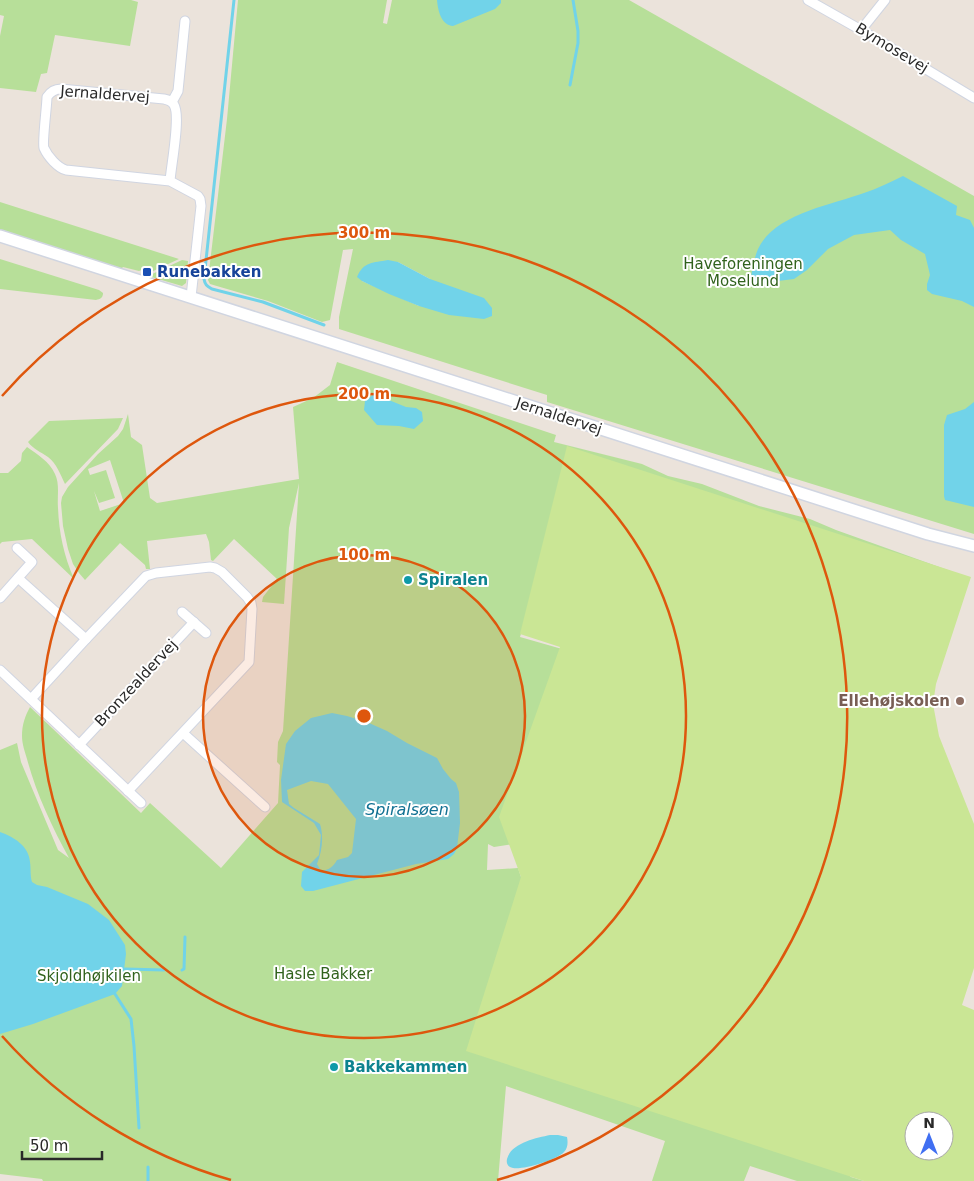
<svg xmlns="http://www.w3.org/2000/svg" width="974" height="1181" font-family="'DejaVu Sans',sans-serif">
<rect width="100%" height="100%" fill="#ebe3db"/>
<g fill="#b7df99" fill-rule="evenodd">
<polygon points="0,0 131,0 138,2 130,46 55,35 47,73 41,74 36,92 0,88 0,36 4,16 0,15"/>
<path d="M238,0H387L383,23L387,24L392,0H629L974,196V534L547,402V395L339,329V317L353,249L343,250L330,320L322,322L268,301L210,284L208,280L227,119ZM398,262L430,279L419,306L362,281Z"/>
<polygon points="0,202 179,259 149,273 144,269 139,271 123,267 121,269 0,230"/>
<path d="M0,259L99,290L103,293C103,298 100,299 96,300L0,289Z"/>
<polygon points="182,260 188,261 186,283 182,286 148,276"/>
<path d="M337,362L556,435L554,442L642,464L668,476L702,484L759,506L810,519L836,530L970,578L573,461L520,637L562,649L541,840L494,847L488,844L487,870L518,868L521,877L851,1177L864,1181H797L750,1166L744,1181H652L665,1141L506,1086L498,1181H43L42,1179L0,1174V750L17,743L21,762L58,850L69,858C52,827 36,793 27,759C25,752 22,744 22,736C22,725 25,716 30,707L141,813L150,803L221,868L278,803L280,765L277,762L278,742L283,731L299,483L289,528L284,604L262,602L263,597L277,579L234,539L213,561L211,560L209,542L206,534L147,541L150,569H146L145,565L120,543L85,580L79,573L73,564L68,549L63,526L61,503L62,497L68,487L98,454L118,436L123,429L128,414L131,437L142,445L150,498L157,503L299,479L293,407L313,398L330,385ZM110,460L124,503L100,511L94,491L99,503L115,498L106,470L90,475L88,469Z"/>
<path d="M123,418L118,429L65,484C60,474 57,464 48,457C41,452 33,449 28,442L49,421Z"/>
<path d="M27,447C37,454 50,462 55,474C60,484 57,497 58,508C59,533 64,556 74,579L32,539L2,542L0,544V473H8L21,461L22,453Z"/>
</g>
<path fill="#cae695" fill-rule="evenodd" d="M567,446L971,577L936,684L933,704L939,736L974,824V968L962,1005L974,1010V1181H864L466,1051L521,877L499,817L560,647L520,634ZM914,1121H944V1151H914Z"/>
<g fill="#71d3e9" fill-rule="evenodd">
<path d="M437,0H501V3L495,9L453,26C441,25 438,11 437,0Z"/>
<path d="M903,176L957,206L956,215L970,220L974,228V307L962,301L932,294L927,290V284L930,275L925,254L901,240L890,230L854,235L828,249L807,270L794,279L755,284L751,279C752,268 754,259 758,249C774,214 831,205 864,193C877,189 890,182 903,176Z"/>
<path d="M388,260L398,262L430,279L484,298L492,308V316L484,319L449,315L419,306L389,294L362,281L357,277C364,261 373,263 388,260Z"/>
<polygon points="374,394 406,407 416,408 422,412 423,421 414,429 399,426 377,425 364,410 365,401"/>
<polygon points="974,402 974,507 945,500 944,496 944,425 947,415 965,409"/>
<path d="M332,713L347,716L369,723L387,731L407,743L437,758L443,769L451,779L456,783L459,792L460,823L457,848L454,854L448,859L416,864L313,891H305L301,886L302,872L319,855L321,835L314,823L282,802L281,780L286,744L295,731L311,718ZM311,781L328,784L356,819L352,853L348,857L337,860C333,867 329,870 321,871L317,864C322,852 324,837 320,824L294,808L289,804L287,790Z"/>
<path d="M0,832C14,837 29,846 30,862C31,869 30,875 32,882L37,885L47,887L88,904L109,920L125,945L126,954L122,986L115,994L33,1024L0,1034Z"/>
<path d="M550,1135H558L567,1137C568,1142 568,1148 564,1152C557,1160 523,1170 513,1168C508,1167 506,1164 507,1159C511,1143 536,1138 550,1135Z"/>
</g>
<g fill="none" stroke-linecap="round" stroke-linejoin="round">
<g stroke="#71d3e9" stroke-width="3">
<path d="M234,0L204,279C205,285 207,286 212,289L263,302L324,325"/>
<polyline points="570,85 578,43 578,31 573,0"/>
<polyline points="125,969 164,970"/>
<polyline points="182,970 184,969 185,937"/>
<polyline points="115,994 131,1019 134,1046 139,1128"/>
<polyline points="148,1181 148,1167"/>
</g>
<g stroke="#d0d5e1" stroke-width="11">
<g id="minor">
<polyline points="808,0 861,30 974,98"/>
<polyline points="861,30 885,0"/>
<polyline points="172,102 178,91 185,21"/>
<path d="M170,181L66,170C58,168 48,157 44,148C42,143 47,105 47,97C51,91 55,89 61,89L164,99C169,100 172,101 174,105C181,116 171,166 170,181L198,196L200,199L201,206L191,297"/>
<polyline points="18,578 86,639"/>
<polyline points="0,598 32,562 17,548"/>
<polyline points="182,612 206,633"/>
<polyline points="0,670 141,803"/>
<polyline points="31,699 86,639 146,576 156,573 210,567 215,568 222,572 247,597 251,603 252,609 249,662 128,791"/>
<polyline points="183,733 265,807"/>
<polyline points="79,745 194,622"/>
</g>
</g>
<g stroke="#d0d5e1" stroke-width="14">
<polyline id="tertiary" points="0,236 928,534 974,546"/>
</g>
<use href="#minor" stroke="#fff" stroke-width="9"/>
<use href="#tertiary" stroke="#fff" stroke-width="11"/>
</g>
<circle cx="364" cy="716" r="161" fill="#de570d" fill-opacity=".12"/>
<g fill="none" stroke="#de570d" stroke-width="2.5">
<circle cx="364" cy="716" r="161"/>
<circle cx="364" cy="716" r="322"/>
<path d="M231 1180A483 483 0 0 1 2 1036M2 396A483 483 0 1 1 497 1180"/>
</g>
<rect fill="#1a4fb4" stroke="#fff" stroke-width="2" x="142" y="267" width="10" height="10" rx="2.5"/>
<g fill="#0f9aa8" stroke="#fff" stroke-width="2">
<circle cx="408" cy="580" r="5"/>
<circle cx="334" cy="1067" r="5"/>
</g>
<circle fill="#8d6e63" stroke="#fff" stroke-width="2" cx="960" cy="701" r="5"/>
<g text-anchor="middle" dominant-baseline="central" stroke-width="4" stroke-linejoin="round" paint-order="stroke">
<g font-size="15" fill="#292929" stroke="#fff">
<text transform="translate(892 48) rotate(31)">Bymosevej</text>
<text transform="translate(105 94) rotate(4)">Jernaldervej</text>
<text transform="translate(559 416) rotate(18)">Jernaldervej</text>
<text transform="translate(136 683) rotate(-47)">Bronzealdervej</text>
</g>
<g font-size="15" fill="#30621c" stroke="#fff">
<text x="743" y="264">Haveforeningen<tspan x="743" dy="17">Moselund</tspan></text>
<text x="323" y="974">Hasle Bakker</text>
<text x="89" y="976">Skjoldhøjkilen</text>
</g>
<g font-size="15" font-weight="bold" fill="#164399" stroke="#fff" text-anchor="start">
<text x="157" y="272">Runebakken</text>
</g>
<g font-size="15" font-weight="bold" fill="#0d838f" stroke="#fff" text-anchor="start">
<text x="418" y="580">Spiralen</text>
<text x="344" y="1067">Bakkekammen</text>
</g>
<g font-size="15" font-weight="bold" fill="#785e54" stroke="#fff" text-anchor="end">
<text x="950" y="701">Ellehøjskolen</text>
</g>
<g font-size="16" font-style="italic" fill="#127193" stroke="#fff">
<text x="407" y="809">Spiralsøen</text>
</g>
</g>
<circle cx="364" cy="716" r="8" fill="#de570d" stroke="#fff" stroke-width="2.5"/>
<g font-size="15" text-anchor="middle" font-weight="bold" fill="#de570d" stroke="#fff" stroke-width="4" stroke-linejoin="round" paint-order="stroke">
<text x="364" y="238">300 m</text>
<text x="364" y="399">200 m</text>
<text x="364" y="560">100 m</text>
</g>
<g transform="translate(929 1136)"><circle r="24" fill="#ffffff" stroke="#a9a9a9"/>
<path d="M0-4L9 19L0 12L-9 19Z" fill="#406ff2"/>
<text y="-8" font-size="14" font-weight="bold" text-anchor="middle" fill="#292929">N</text>
</g>
<path d="M22 1151v8h80v-8" fill="none" stroke="#292929" stroke-width="2.5"/>
<text x="30" y="1151" font-size="15" fill="#292929" stroke="#ffffff" stroke-width="4" paint-order="stroke">50 m</text>
</svg>
